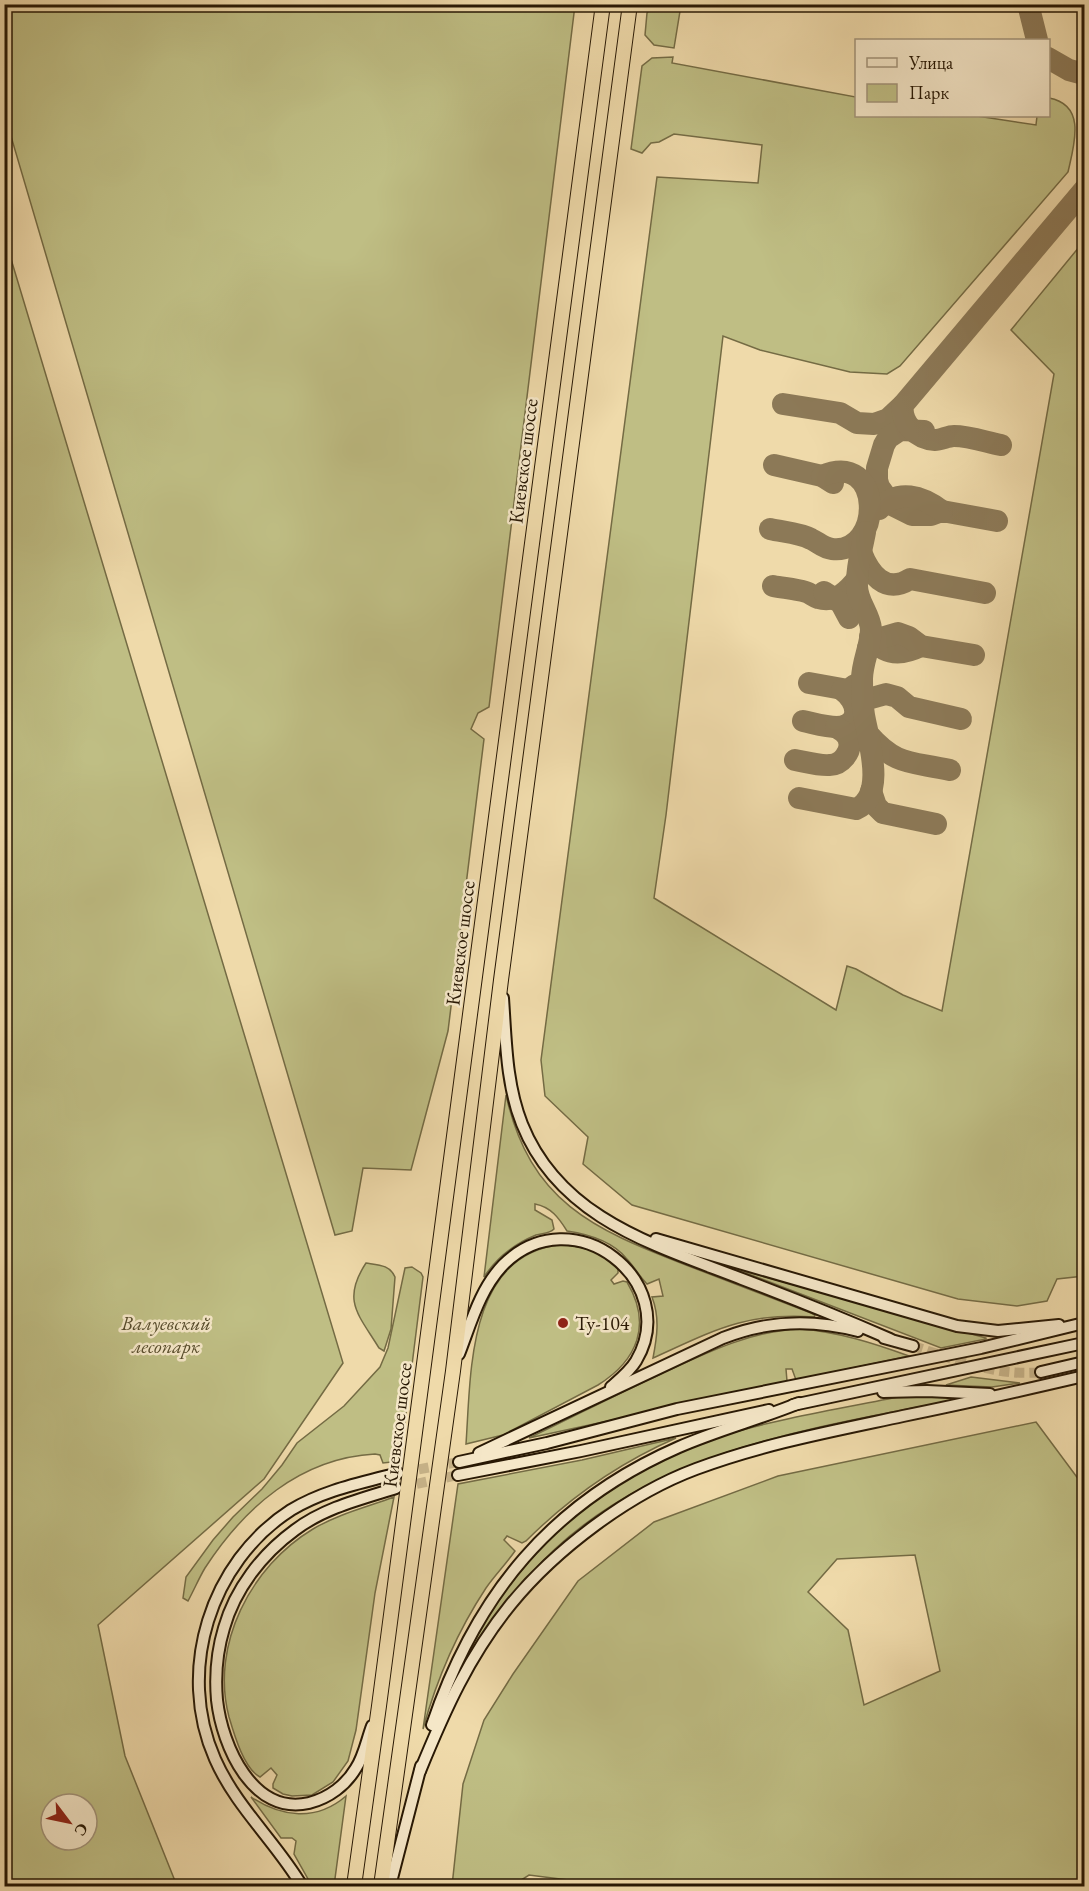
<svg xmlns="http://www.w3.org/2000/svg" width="1089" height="1891" font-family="'EB Garamond',serif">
<rect width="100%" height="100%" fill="#efdaaa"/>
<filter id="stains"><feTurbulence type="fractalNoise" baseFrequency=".00333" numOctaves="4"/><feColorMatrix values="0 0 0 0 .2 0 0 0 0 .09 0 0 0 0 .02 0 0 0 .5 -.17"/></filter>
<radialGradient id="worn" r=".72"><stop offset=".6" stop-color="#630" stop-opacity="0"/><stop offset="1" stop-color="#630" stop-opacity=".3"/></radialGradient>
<g fill="#bfbe84" stroke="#746b44" stroke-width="1.5" fill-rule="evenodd">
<polygon points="5,4 575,5 489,707 478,713 471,729 484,739 448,1031 411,1170 363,1168 352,1231 335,1235 5,116"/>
<polygon points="659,5 681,5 674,48 654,45 645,35 647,13 649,10 658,9"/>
<path d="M673,57L672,63L856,97V116H977L1036,125L1037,116H1048L1049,98C1087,105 1074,145 1068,172L900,366L887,374L850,372L760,350L723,336L666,815L654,898L836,1010L847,966L856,969L903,995L942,1011L1054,374L1011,330L1084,241V1276L1057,1279L1047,1301L1017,1306L958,1299L632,1205L583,1164L588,1137L545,1096L541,1060L657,177L758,183L762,145L674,134L659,142L651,143L642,153L631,149L642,66L652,58Z"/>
<path d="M5,239L343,1363L264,1479L98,1625L125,1756L177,1886H5ZM51,1804H87V1840H51Z"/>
<path d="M506,1095C530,1202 593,1229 686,1265C728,1281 769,1297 811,1313L815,1315L814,1317C745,1312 713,1331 653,1358C657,1337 660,1318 652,1297L663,1296L659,1279L647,1284C639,1276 634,1266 626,1258C612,1241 587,1234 567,1231C559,1218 551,1207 535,1204V1210L552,1220L554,1229C549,1234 543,1233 536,1235C514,1244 497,1257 484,1277Z"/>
<path d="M558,1245C580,1245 602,1251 618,1268V1273L611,1280L614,1284L623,1281L627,1282C652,1324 638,1360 598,1385L503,1435L466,1444C471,1374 467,1257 558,1245Z"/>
<path d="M366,1263C379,1265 390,1265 395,1277L391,1329L384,1351L379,1348C359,1315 341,1301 366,1263Z"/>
<path d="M412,1267L421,1273L423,1277L400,1461L383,1463L380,1455L375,1454C300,1458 244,1508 205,1568C199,1578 194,1590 188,1601L183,1598L186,1577L213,1540L233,1517L262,1489L282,1465L297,1443L344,1406L380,1367L388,1348L405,1268Z"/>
<polygon points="733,1268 986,1338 986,1339 941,1348"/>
<path d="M800,1329C839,1332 873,1343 909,1356L796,1380L792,1369H786L787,1381L784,1383L529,1438C573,1417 617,1394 661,1374C706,1353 750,1331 800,1329Z"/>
<polygon points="971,1377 1020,1383 992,1387 946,1385"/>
<path d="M908,1395L968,1397C824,1427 667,1445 555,1549C519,1583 491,1622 465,1663C476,1626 501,1593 527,1564C577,1506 644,1459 717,1437C780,1418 844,1408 908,1395Z"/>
<path d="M1036,1422L1082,1484H1084V1886H591V1883L529,1875L512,1886H452L463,1784L484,1720L513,1674L578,1581L654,1522L778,1476ZM915,1555L940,1671L864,1705L848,1630L808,1592L837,1559Z"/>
<path d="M676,1438C619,1463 570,1497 526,1541L522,1543L507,1536L504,1540L515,1551C506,1564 495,1575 486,1588C457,1632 437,1678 423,1729L458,1484L582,1460Z"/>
<path d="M394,1497L375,1593L356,1730L348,1761L333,1782L312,1795L292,1796L283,1794L273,1788V1784L277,1775L271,1768L260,1777C244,1769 234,1734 229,1717C210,1645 251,1566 313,1529C338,1514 367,1507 394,1497Z"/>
<path d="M346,1796L334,1886H312L294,1854L296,1841L292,1838H281L251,1797C281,1817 316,1822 346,1796Z"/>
</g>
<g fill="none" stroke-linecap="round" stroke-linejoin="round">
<g stroke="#8c7957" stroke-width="22">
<polyline points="1028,4 1037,40"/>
<polyline points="1048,58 1069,70 1084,74"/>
<polyline points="783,404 840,413 857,423 874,424 888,419 903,405"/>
<polyline points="924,431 900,430 888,438 884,445 877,468 877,480 879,487 892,505 912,515 931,515 942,511 997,521"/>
<path d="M1001,445C986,442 969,436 954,436C948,436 941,440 935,440C917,439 900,423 903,405L1084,190"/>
<polyline points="774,465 822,476 833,483"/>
<path d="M879,509C898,488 922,496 942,511"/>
<path d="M770,529C783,532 800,533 811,539C818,542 823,548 832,549C884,555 884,449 822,476"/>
<path d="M861,552C869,573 885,595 910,579L985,593"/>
<path d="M773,586C783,588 795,589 806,592C810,593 814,597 818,598C836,603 848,591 858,578"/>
<polyline points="824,592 841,603 849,618"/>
<path d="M870,637C884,655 901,656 921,646"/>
<polyline points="868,648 881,638 898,633 909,637 921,646 974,655"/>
<polyline points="809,683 848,690 855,685"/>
<polyline points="856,712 868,699 886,694 897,697 909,707 961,719"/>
<path d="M803,721C813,723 826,727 837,727C863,725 858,701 842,690"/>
<path d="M868,734C897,767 911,761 950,770"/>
<path d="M795,760C806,762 819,766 830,765C841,765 852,752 849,741C848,734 841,730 836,727"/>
<polyline points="871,791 876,806 883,813 936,824"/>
<path d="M799,798L856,809C887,796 868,739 864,715C862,704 862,691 862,679C862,662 871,646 871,629C870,614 857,602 857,586C856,568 862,549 865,532"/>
</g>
<g stroke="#c7b389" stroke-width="10" stroke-dasharray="10 5" stroke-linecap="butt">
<path d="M913,1346C954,1359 997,1377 1041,1372"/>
<polyline points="404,1472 459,1462"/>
<polyline points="402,1487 458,1475"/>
</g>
<g stroke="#281804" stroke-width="14">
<g id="secondary">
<path d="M503,998C506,1040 506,1084 522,1124C560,1219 655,1245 742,1279C792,1298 842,1318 890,1339"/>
<polyline points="656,1239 957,1326 998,1331 1059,1325"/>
<polyline points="884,1338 913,1346"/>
<path d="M459,1354C471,1323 480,1289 503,1265C573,1195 683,1282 636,1361C630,1371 620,1379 611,1387"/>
<polyline points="1041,1372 1084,1362"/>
<polyline points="883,1392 927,1391 990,1394"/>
<polyline points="793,1405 1084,1343"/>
<path d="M479,1453L723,1338C766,1321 813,1319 858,1331"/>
<polyline points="459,1462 547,1443 677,1409 981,1348 1084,1323"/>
<polyline points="458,1475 581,1451 769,1410"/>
<path d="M432,1725C476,1595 551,1503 679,1447C718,1430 760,1419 799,1403"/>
<path d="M372,1726C367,1739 364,1756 356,1768C346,1785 329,1798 309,1803C253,1816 222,1746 217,1700C215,1677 217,1651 224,1628C235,1589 262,1554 295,1530C324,1508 361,1499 396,1488"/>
<path d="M420,1771C445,1710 469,1656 511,1604C556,1549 629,1494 696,1469C763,1444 833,1431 903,1416C963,1404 1024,1390 1084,1376"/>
<path d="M302,1886C276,1842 236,1807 215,1759C176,1671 210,1562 291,1510C324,1490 361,1483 398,1473"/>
<polyline points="390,1886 421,1766"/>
</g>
</g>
<g stroke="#281804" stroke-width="16">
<g id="highway">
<polyline points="354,1886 379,1706 603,4"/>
<polyline points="381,1886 453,1371 501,980 630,4"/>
</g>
</g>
<use href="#secondary" stroke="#f5e7c8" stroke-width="10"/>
<use href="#highway" stroke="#efdaaa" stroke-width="14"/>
</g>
<circle fill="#8f2418" stroke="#f5e7c8" stroke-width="2" cx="563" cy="1323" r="6"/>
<g text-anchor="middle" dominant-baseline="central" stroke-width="5" stroke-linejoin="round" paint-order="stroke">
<g font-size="20" fill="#281804" stroke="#f5e7c8">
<text transform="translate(523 461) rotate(-83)">Киевское шоссе</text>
<text transform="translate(460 943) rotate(-83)">Киевское шоссе</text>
<text transform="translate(397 1425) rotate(-83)">Киевское шоссе</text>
</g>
<g font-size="20" font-style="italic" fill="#554a2a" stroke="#f5e7c8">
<text x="166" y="1323">Валуевский<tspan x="166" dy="23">лесопарк</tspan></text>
</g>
<g font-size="20" fill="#281804" stroke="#f5e7c8" text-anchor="start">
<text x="575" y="1323">Ту-104</text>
</g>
</g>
<rect width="1089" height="1891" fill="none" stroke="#efdaaa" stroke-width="24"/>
<rect x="6" y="6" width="1077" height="1879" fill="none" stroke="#281804" stroke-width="3"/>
<rect x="12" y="12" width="1065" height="1867" fill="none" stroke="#281804" stroke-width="1.5"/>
<rect x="855" y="39" width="195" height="78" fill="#f5e7c8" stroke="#a3947a" stroke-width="1.5"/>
<rect x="867" y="58" width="30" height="9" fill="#f5e7c8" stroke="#a3947a" stroke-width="1.5"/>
<text x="909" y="69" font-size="18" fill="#281804">Улица</text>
<rect x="867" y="84" width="30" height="18" fill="#bfbe84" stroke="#a3947a" stroke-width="1.5"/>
<text x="909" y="99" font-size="18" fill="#281804">Парк</text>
<g transform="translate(69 1822) rotate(122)"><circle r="28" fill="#f5e7c8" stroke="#a3947a" stroke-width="1.5"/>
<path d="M0-4.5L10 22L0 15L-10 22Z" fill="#8f2418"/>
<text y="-9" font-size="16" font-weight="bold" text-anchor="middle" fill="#281804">С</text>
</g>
<rect width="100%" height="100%" filter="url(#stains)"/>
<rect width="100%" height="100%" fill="url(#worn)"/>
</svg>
